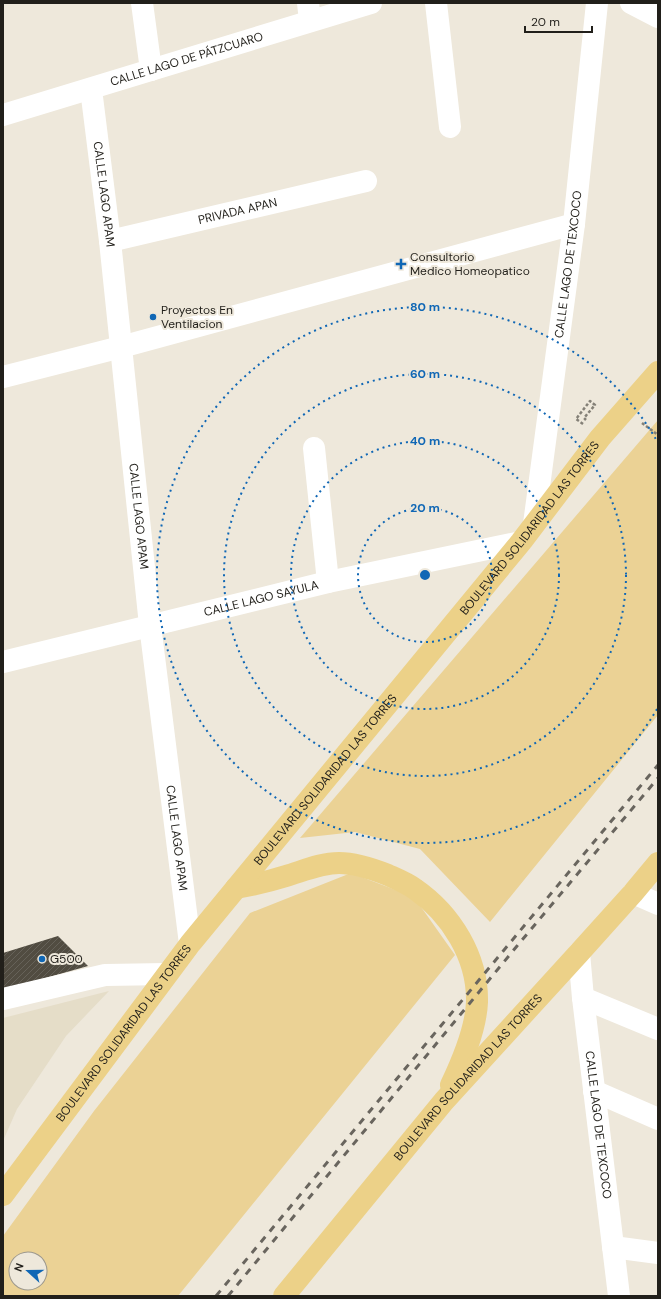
<svg xmlns="http://www.w3.org/2000/svg" width="661" height="1299" font-family="'DM Sans',sans-serif">
<defs>
<pattern id="building-hatch" width="6" height="6" patternUnits="userSpaceOnUse"><rect width="6" height="6" fill="#514c41"/><path d="M-1 1l2-2M0 6l6-6M5 7l2-2" fill="none" stroke="#666259"/></pattern>
</defs>
<rect width="100%" height="100%" fill="#eee8db"/>
<polygon fill="#e5ddc8" points="109,991 66,1036 17,1109 3,1141 3,1018"/>
<g fill="#ebd295" fill-rule="evenodd">
<polygon points="658,420 658,715 490,922 420,849 355,832 300,838"/>
<path d="M351,873L414,897L455,955L178,1296H3V1236L94,1111L250,913ZM16,1259H40V1283H16Z"/>
</g>
<polygon fill="url(#building-hatch)" points="58,936 88,966 3,990 3,953"/>
<g fill="none" stroke-linecap="round" stroke-linejoin="round">
<g stroke="#848077" stroke-width="2.5" stroke-dasharray="3 2" stroke-linecap="butt">
<polyline points="642,423 658,435"/>
<polyline points="583,424 576,419 590,401 595,405 584,418 586,420"/>
</g>
<g stroke="#fff" stroke-width="22">
<polyline points="142,3 151,70"/>
<polyline points="308,3 310,21"/>
<polyline points="436,3 450,127"/>
<polyline points="631,3 658,17"/>
<path id="s1" d="M91,89L110,241L150,625L190,944"/>
<path id="s2" d="M3,115L371,3"/>
<path id="s3" d="M110,241L366,181"/>
<polyline points="3,377 121,347 574,224"/>
<polyline points="314,448 328,582"/>
<path id="s4" d="M534,524L574,224L597,3"/>
<path id="s5" d="M3,662L328,582L521,542"/>
<polyline points="633,893 658,904"/>
<path id="s6" d="M579,953L583,998L619,1296"/>
<polyline points="583,998 658,1029"/>
<polyline points="3,999 105,975 167,974"/>
<polyline points="594,1091 658,1119"/>
<polyline points="613,1247 658,1253"/>
</g>
<g stroke="#ecd188" stroke-width="22">
<path d="M236,888C253,885 270,881 286,876C303,871 321,863 339,863C355,863 373,869 388,875C397,879 407,883 415,889C451,914 478,957 477,1002C476,1027 462,1062 451,1085"/>
<path id="s7" d="M3,1195L190,944L521,542L600,438L658,372"/>
<path id="s8" d="M284,1296L444,1101L579,953L633,893L658,863"/>
</g>
<g stroke="#69655e" stroke-width="3" stroke-dasharray="7 7" stroke-linecap="butt">
<polyline points="216,1296 658,765"/>
<polyline points="228,1296 517,946 658,778"/>
</g>
</g>
<g fill="none" stroke="#1067b5" stroke-width="2" stroke-dasharray="2 4">
<circle cx="425" cy="575" r="67"/>
<circle cx="425" cy="575" r="134"/>
<circle cx="425" cy="575" r="201"/>
<path d="M657 709A268 268 0 1 1 657 441"/>
</g>
<g fill="#1067b5" stroke="#eee8db" stroke-width="1.5">
<path d="M399 258h4v4h4v4h-4v4h-4v-4h-4v-4h4z"/>
<circle cx="153" cy="317" r="4"/>
<circle cx="42" cy="959" r="4"/>
</g>
<g text-anchor="middle" dominant-baseline="central" stroke-width="4" stroke-linejoin="round" paint-order="stroke">
<g font-size="12" fill="#211f1a" stroke="#eee8db">
<text stroke="none"><textPath href="#s2" startOffset="192">CALLE LAGO DE PÁTZCUARO</textPath></text>
<text stroke="none"><textPath href="#s1" startOffset="106">CALLE LAGO APAM</textPath></text>
<text stroke="none"><textPath href="#s3" startOffset="131">PRIVADA APAN</textPath></text>
<text stroke="none"><textPath href="#s4" startOffset="262">CALLE LAGO DE TEXCOCO</textPath></text>
<text stroke="none"><textPath href="#s1" startOffset="430">CALLE LAGO APAM</textPath></text>
<text stroke="none"><textPath href="#s7" startOffset="850">BOULEVARD SOLIDARIDAD LAS TORRES</textPath></text>
<text stroke="none"><textPath href="#s5" startOffset="266">CALLE LAGO SAYULA</textPath></text>
<text stroke="none"><textPath href="#s7" startOffset="526">BOULEVARD SOLIDARIDAD LAS TORRES</textPath></text>
<text stroke="none"><textPath href="#s1" startOffset="754">CALLE LAGO APAM</textPath></text>
<text stroke="none"><textPath href="#s7" startOffset="202">BOULEVARD SOLIDARIDAD LAS TORRES</textPath></text>
<text stroke="none"><textPath href="#s8" startOffset="286">BOULEVARD SOLIDARIDAD LAS TORRES</textPath></text>
<text stroke="none"><textPath href="#s6" startOffset="173">CALLE LAGO DE TEXCOCO</textPath></text>
</g>
<g font-size="12" fill="#211f1a" stroke="#eee8db" text-anchor="start">
<text x="410" y="257">Consultorio<tspan x="410" dy="14">Medico Homeopatico</tspan></text>
<text x="161" y="310">Proyectos En<tspan x="161" dy="14">Ventilacion</tspan></text>
<text x="50" y="959">G500</text>
</g>
</g>
<circle cx="425" cy="575" r="6" fill="#1067b5" stroke="#eee8db" stroke-width="2"/>
<g font-size="12" text-anchor="middle" font-weight="bold" fill="#1067b5" stroke="#eee8db" stroke-width="4" stroke-linejoin="round" paint-order="stroke">
<text x="425" y="311">80 m</text>
<text x="425" y="378">60 m</text>
<text x="425" y="445">40 m</text>
<text x="425" y="512">20 m</text>
</g>
<rect width="661" height="1299" fill="none" stroke="#211f1a" stroke-width="8"/>
<g transform="translate(28 1271) rotate(291)"><circle r="19" fill="#eee8db" stroke="#9c988e"/>
<path d="M0-3L7 15L0 10L-7 15Z" fill="#1067b5"/>
<text y="-6" font-size="11" font-weight="bold" text-anchor="middle" fill="#211f1a">N</text>
</g>
<path d="M525 26v6h67v-6" fill="none" stroke="#211f1a" stroke-width="2"/>
<text x="531" y="26" font-size="12" fill="#211f1a" stroke="#eee8db" stroke-width="3" paint-order="stroke">20 m</text>
</svg>
